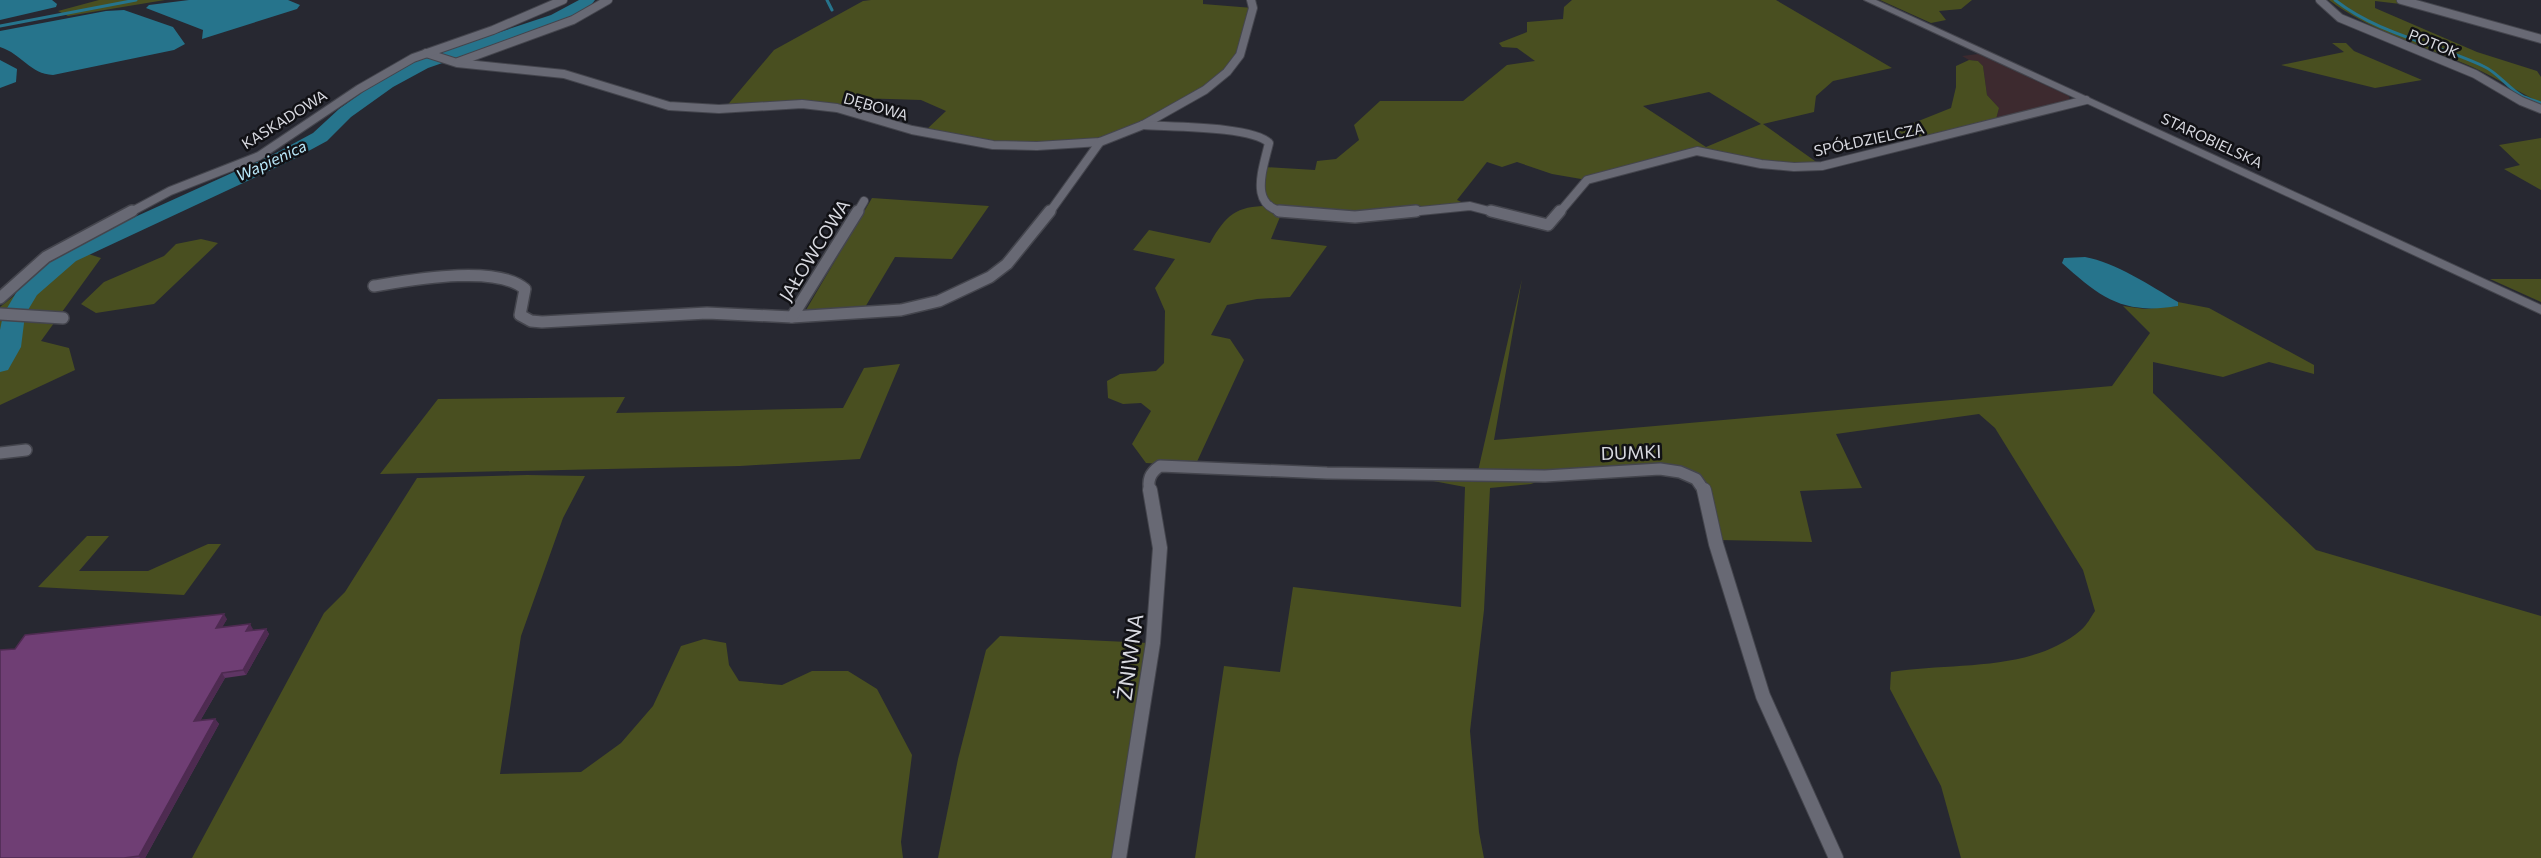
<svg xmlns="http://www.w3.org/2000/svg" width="2541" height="858" font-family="Commissioner,sans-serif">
<rect width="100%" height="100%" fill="#272831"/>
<polygon fill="#3d2a2f" points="1978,54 2069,96 2070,100 1995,123 1999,108 1987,95 1983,66 1978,61 1969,60 1962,56"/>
<g fill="#494f20" fill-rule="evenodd">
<polygon points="99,0 165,0 68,16 58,11"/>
<polygon points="871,0 1203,0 1203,4 1253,8 1240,55 1205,90 1100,142 994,143 925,131 946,111 921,100 857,98 842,107 725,108 774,50 863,1"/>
<path d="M1572,0H1776L1892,68L1833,81L1816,96L1814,112L1763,124L1822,166L1794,167L1711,152L1587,180L1552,174L1517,162L1502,167L1487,162L1457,200L1470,206L1395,215L1282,212L1271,239L1327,246L1290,297L1257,299L1227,305L1211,335L1230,339L1244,360L1195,466L1146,463L1132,444L1151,411L1141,403L1123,404L1108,398L1107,381L1120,374L1156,371L1164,363L1165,311L1155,288L1175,259L1133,250L1149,230L1210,243C1226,215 1236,206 1268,206L1261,197L1264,167L1315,170L1317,161L1336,159L1359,140L1354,125L1380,101H1463L1507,65L1535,61L1517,48L1502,47L1499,43L1527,32V22L1563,19L1564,7ZM1709,92L1761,124L1706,147L1643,106Z"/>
<polygon points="1880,0 1972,0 1961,9 1939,11 1946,20 1931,23"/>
<path d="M2329,0H2397L2409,5L2375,1V8L2477,52L2537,71L2541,77V103C2515,90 2490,74 2463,63C2417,44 2369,30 2329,0Z"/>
<polygon points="2332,43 2346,43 2354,51 2422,80 2375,88 2281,65 2344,52"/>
<path d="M1969,60L1978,61L1983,66L1987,95L1999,108L1995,123C1964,132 1925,152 1896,130L1951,108L1956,87V66Z"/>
<polygon points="2541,138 2541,190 2504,169 2520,165 2499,145"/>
<polygon points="872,198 989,206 952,259 895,257 864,309 806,310"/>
<polygon points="201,239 218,243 154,304 96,313 81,304 104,282 164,256 176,244"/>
<polygon points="73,249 101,258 41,341 69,348 75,370 0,405 0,307"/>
<path d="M1522,279L1494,440L2112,386L2150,333L2123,306L2145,309L2178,306V302L2209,308L2314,365V374L2269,362L2223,377L2153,362V393L2316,550L2541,616V858H1961L1941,786L1890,689L1891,672C1953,662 2030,673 2081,630C2087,625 2091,617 2095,611L2083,570L1995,428L1979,414L1836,434L1862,488L1800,491L1812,542L1720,540L1691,474L1478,471Z"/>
<polygon points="2490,279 2541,279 2541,302"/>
<polygon points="900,364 860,459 740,466 380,474 438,399 625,397 616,413 843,408 864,368"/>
<polygon points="527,475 585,476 563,518 521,636 500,774 581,772 621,743 653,706 681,646 704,639 726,643 729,665 739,681 782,685 812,671 848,671 877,689 912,755 901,842 903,858 192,858 324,613 345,592 417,478"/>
<polygon points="1429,477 1542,480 1531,484 1490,488 1484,610 1470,731 1479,832 1484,858 1195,858 1224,666 1280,672 1293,587 1461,607 1465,487 1433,481"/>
<polygon points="87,536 109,536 79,571 148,571 208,544 221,544 184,595 38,587"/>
<polygon points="1000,636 1149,643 1116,858 938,858 958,759 986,650"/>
</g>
<g fill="#26748c">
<polygon points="0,0 52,0 57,4 56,7 0,20"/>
<polygon points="189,0 288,0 300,5 297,9 202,39 203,30 146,8 149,5"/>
<path d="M124,10L173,27L185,44L174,50L53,75C30,74 22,54 0,47V31L106,11Z"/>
<polygon points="0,60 17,69 16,82 0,88"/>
<path d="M2085,257C2115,262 2151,286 2178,302V306C2123,315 2101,298 2062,263L2064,258Z"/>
</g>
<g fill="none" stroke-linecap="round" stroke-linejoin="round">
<g stroke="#26748c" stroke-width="3">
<polyline points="827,0 832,10"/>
<path d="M2335,0C2378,34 2434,43 2483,66C2499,73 2508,89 2524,97C2529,99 2535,101 2541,103"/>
<polyline points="0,26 136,0"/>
</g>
<polygon fill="#26748c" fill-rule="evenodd" points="579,0 595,0 588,9 563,21 428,68 393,87 351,117 327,141 290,161 76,261 37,295 25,315 21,347 8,370 0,372 0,330 3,315 20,286 60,251 276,153 313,133 339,109 381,79 416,60 551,15"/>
<g stroke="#44454d" stroke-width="10">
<g id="minor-far2">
<polyline points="2320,0 2340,18 2475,74 2521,101 2541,109"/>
<polyline points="2401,0 2541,39"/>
<polyline points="426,53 457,63 564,74 669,106 719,109 802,104 837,108 912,130 993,145 1037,146 1100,142 1143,125 1205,90 1227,72 1240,55 1253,8 1251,0"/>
<polyline points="458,62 573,20 608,0"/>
<path d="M1143,125C1170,127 1252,126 1269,143C1262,173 1247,210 1291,213"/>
<polyline points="129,213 170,191 259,156 359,89 413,58 493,30 563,0"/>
<polyline points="857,213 864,201"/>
<polyline points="1049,213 1100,142"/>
<polyline points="1400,213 1470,206 1497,213"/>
<polyline points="1559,213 1587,180 1697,151 1761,164 1794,167 1822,166 2086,100"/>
</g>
</g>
<g stroke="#44454d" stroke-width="14">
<g id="minor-far1">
<polyline points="1279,211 1355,217 1416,211"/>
<polyline points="1491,211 1548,225 1560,211"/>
<path d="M374,286C411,280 496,264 525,289L520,315L531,321L542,322L707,313L792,317L901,310L939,301L990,277L1007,264L1050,211"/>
<polyline points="0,298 46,257 132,211"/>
<polyline points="0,314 63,318"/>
<polyline points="792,317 858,211"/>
<polyline points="0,453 26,450"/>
<path d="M1150,492C1147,480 1150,473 1160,466L1327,473L1545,476L1660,469L1680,472L1696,479L1705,492"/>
</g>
</g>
<g stroke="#44454d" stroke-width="16">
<g id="minor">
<polyline points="1704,490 1716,544 1763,696 1836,858"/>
<polyline points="1119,858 1153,643 1160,548 1150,490"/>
</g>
</g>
<g stroke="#44454d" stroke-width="2">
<polygon id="tertiary" points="1864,0 1876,0 2541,305 2541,314"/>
</g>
<use href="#minor-far2" stroke="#686974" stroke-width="8"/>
<use href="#minor-far1" stroke="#686974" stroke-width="11"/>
<use href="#minor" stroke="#686974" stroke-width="14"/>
<use href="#tertiary" fill="#686974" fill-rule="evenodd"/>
</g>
<polygon fill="#5f3564" points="227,619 222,627 250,624 252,630 266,629 269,634 246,675 225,678 200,721 215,719 219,724 145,858 0,858 15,649"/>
<g fill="#4e2b51">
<polygon points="224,614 227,619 219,633 216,628"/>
<polygon points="250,624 253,629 249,636 246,631"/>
<polygon points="266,629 269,634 246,675 243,670"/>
<polygon points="222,673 225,678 197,726 194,721"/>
<polygon points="215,719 219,724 145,858 140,858 139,856"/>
</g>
<polygon fill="#6f3e74" stroke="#4e2b51" stroke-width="1.5" points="224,614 216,628 250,624 246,631 266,629 243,670 222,673 194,721 215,719 139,856 124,858 0,858 0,650 15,649 25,635"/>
<g text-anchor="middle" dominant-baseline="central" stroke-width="5" stroke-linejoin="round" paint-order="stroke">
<g font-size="15" fill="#d8d9e0" stroke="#111115">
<text transform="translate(2434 43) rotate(22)">POTOK</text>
<text transform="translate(876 106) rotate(16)">DĘBOWA</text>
<text transform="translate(284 119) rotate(-32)">KASKADOWA</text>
<text transform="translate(1869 139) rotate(-12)">SPÓŁDZIELCZA</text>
<text transform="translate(2212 140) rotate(25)">STAROBIELSKA</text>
</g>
<g font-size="16" font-style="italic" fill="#bae9fa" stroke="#111115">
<text transform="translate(271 160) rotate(-25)">Wapienica</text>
</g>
<g font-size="18" fill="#d8d9e0" stroke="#111115">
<text transform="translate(814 250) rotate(-58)">JAŁOWCOWA</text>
<text transform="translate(1631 452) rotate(-2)">DUMKI</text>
</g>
<g font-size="21" fill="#d8d9e0" stroke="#111115">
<text transform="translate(1129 657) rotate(-82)">ŻNIWNA</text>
</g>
</g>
</svg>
